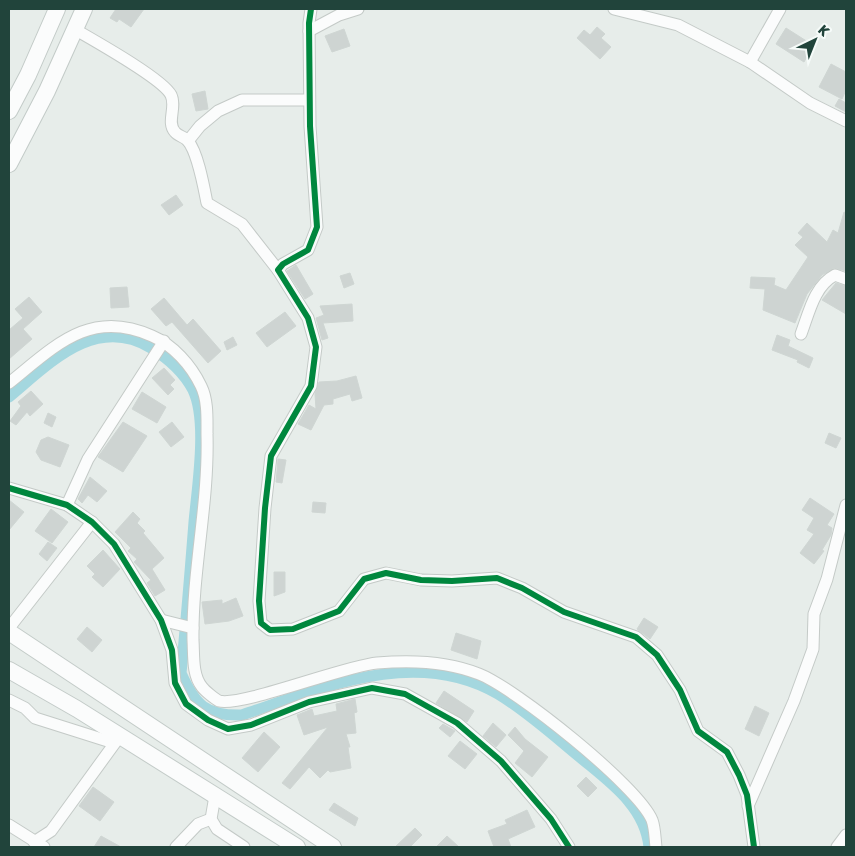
<svg xmlns="http://www.w3.org/2000/svg" width="855" height="856" font-family="Rubik,sans-serif">
<rect width="100%" height="100%" fill="#e7edea"/>
<g fill="none" stroke-linecap="round" stroke-linejoin="round">
<path stroke="#a4d7df" stroke-width="11" d="M9,397C49,364 95,314 151,348C169,359 183,371 193,390C208,421 197,488 194,522C190,573 186,623 181,673C195,705 206,716 242,715C322,688 416,646 498,694C528,712 555,737 582,759C611,783 645,807 649,847"/>
</g>
<g fill="#ced4d2" stroke="#cfd6d3">
<polygon points="116,9 144,9 131,27 119,19 117,22 110,18"/>
<polygon points="597,27 605,34 601,38 611,47 600,59 577,38 584,30 590,35"/>
<polygon points="786,28 808,42 805,48 810,51 804,62 776,44"/>
<polygon points="344,29 350,46 332,52 325,36"/>
<polygon points="831,64 846,72 846,90 842,99 819,87"/>
<polygon points="205,91 208,109 196,111 192,94"/>
<polygon points="839,99 846,103 846,112 835,106"/>
<polygon points="176,195 183,205 169,215 161,205"/>
<polygon points="844,212 846,213 846,271 834,268 822,275 807,294 795,323 763,310 765,289 750,288 751,277 775,278 774,285 786,290 808,257 795,245 803,237 798,233 807,223 827,242 833,230 838,233"/>
<polygon points="296,265 313,294 305,299 287,271"/>
<polygon points="350,273 354,284 344,288 340,276"/>
<polygon points="836,283 846,286 846,314 822,300"/>
<polygon points="127,287 129,307 111,308 110,288"/>
<polygon points="29,297 42,312 23,329 32,339 9,359 9,330 23,318 15,309"/>
<polygon points="164,298 187,325 193,319 221,351 208,363 172,322 166,326 151,309"/>
<polygon points="352,304 353,321 323,323 328,338 322,340 316,318 324,315 320,306"/>
<polygon points="285,312 296,326 267,347 256,333"/>
<polygon points="777,335 790,340 788,346 813,358 809,368 797,362 798,360 772,350"/>
<polygon points="233,337 237,345 227,350 224,342"/>
<polygon points="164,368 175,380 170,385 174,389 168,395 152,378"/>
<polygon points="356,376 362,398 352,401 350,394 333,399 333,404 324,405 311,430 298,424 309,405 316,409 315,394 319,382 337,381"/>
<polygon points="31,391 43,404 30,416 27,412 16,425 10,421 21,406 18,402"/>
<polygon points="142,392 166,407 157,423 132,409"/>
<polygon points="48,413 56,417 52,427 44,423"/>
<polygon points="123,422 147,436 123,472 98,457"/>
<polygon points="172,422 184,437 171,447 159,432"/>
<polygon points="829,433 841,438 836,448 825,443"/>
<polygon points="48,437 69,445 60,467 41,460 36,452 41,440"/>
<polygon points="278,459 286,460 282,483 276,482"/>
<polygon points="90,477 107,491 97,502 88,495 82,503 78,499"/>
<polygon points="810,498 834,514 827,525 832,528 831,535 822,550 824,551 814,564 800,553 814,534 807,530 814,518 802,510"/>
<polygon points="9,500 24,512 9,530"/>
<polygon points="313,502 326,503 325,513 312,512"/>
<polygon points="51,509 68,522 52,543 35,531"/>
<polygon points="133,512 140,519 137,523 145,531 143,533 164,558 152,569 165,590 155,596 147,583 151,580 134,562 137,559 128,551 131,548 115,532"/>
<polygon points="48,542 57,548 47,561 39,554"/>
<polygon points="103,550 120,569 103,587 92,577 95,574 87,566"/>
<polygon points="274,572 285,572 285,592 274,596"/>
<polygon points="236,598 243,616 229,621 205,624 202,602 222,600 222,604"/>
<polygon points="644,618 658,627 650,639 637,629"/>
<polygon points="87,627 102,640 92,652 77,639"/>
<polygon points="456,633 481,641 477,659 451,650"/>
<polygon points="444,691 474,711 467,722 436,703"/>
<polygon points="355,699 357,712 354,713 356,733 346,734 350,747 348,747 351,768 330,772 328,770 320,778 309,767 290,789 282,783 328,727 304,735 297,715 312,709 314,716 337,711 336,704"/>
<polygon points="755,706 769,713 759,736 745,729"/>
<polygon points="493,723 506,735 496,747 483,736"/>
<polygon points="443,724 455,731 450,737 439,728"/>
<polygon points="515,727 525,739 548,757 532,777 515,763 524,751 508,735"/>
<polygon points="264,732 280,747 258,772 242,758"/>
<polygon points="460,741 477,754 465,769 448,756"/>
<polygon points="586,777 597,788 588,797 577,786"/>
<polygon points="93,787 114,802 100,821 79,806"/>
<polygon points="334,803 358,818 355,826 329,810"/>
<polygon points="527,810 535,827 508,839 511,847 494,847 488,831 507,824 505,820"/>
<polygon points="415,828 422,835 410,847 395,847"/>
<polygon points="101,836 121,847 94,847"/>
<polygon points="447,836 459,847 436,847"/>
</g>
<g fill="none" stroke-linecap="round" stroke-linejoin="round">
<g stroke="#c4cac7" stroke-width="13">
<g id="street">
<polyline points="311,9 309,23 310,126 317,227 308,250 283,264 278,270 308,318 316,347 311,386 271,456 265,508 259,601 261,623 270,630 293,629 339,611 364,579 386,573 421,580 452,581 497,578 522,588 564,612 636,637 657,655 680,690 698,731 727,752 739,775 747,795 754,847"/>
<polyline points="614,9 678,25 750,62 810,103 846,121"/>
<path d="M76,30C95,41 163,79 171,95C177,107 166,122 175,132C178,136 185,137 188,141C198,153 204,188 207,203L242,224L278,270"/>
<polyline points="309,31 339,15 358,9"/>
<polyline points="750,62 780,9"/>
<polyline points="188,141 200,126 218,111 242,100 309,100"/>
<path d="M801,334C809,313 814,286 835,275L846,279"/>
<path d="M9,383C55,346 90,308 152,336C173,345 191,365 201,386C208,400 207,419 207,434C209,503 192,571 193,640C194,655 192,675 202,687C205,691 215,699 219,701C241,707 344,666 377,663C411,660 447,661 479,674C515,688 638,786 652,820C655,828 655,839 656,847"/>
<polyline points="9,488 67,505 92,522 114,544 161,620 172,650 175,683 186,704 208,720 228,729 251,725 309,702 372,688 405,694 457,723 501,761 551,819 569,847"/>
<polyline points="67,505 88,459 164,341"/>
<polyline points="161,620 193,628"/>
<polyline points="9,628 92,522"/>
<polyline points="9,700 25,708 35,718 114,743"/>
<polyline points="215,796 211,819 217,829 244,847"/>
<polyline points="748,806 794,701 813,649 814,614 827,579 846,505"/>
<polyline points="9,825 44,847"/>
<polyline points="34,842 51,831 120,736"/>
<polyline points="176,847 198,824 211,819"/>
<polyline points="837,847 846,835"/>
</g>
</g>
<g stroke="#c3cbc8" stroke-width="18">
<g id="secondary">
<polyline points="9,111 28,75 57,9"/>
<polyline points="9,164 47,91 84,9"/>
<polyline points="9,632 333,847"/>
<polyline points="9,670 77,709 297,847"/>
</g>
</g>
<use href="#street" stroke="#fbfcfc" stroke-width="11"/>
<use href="#secondary" stroke="#fbfcfc" stroke-width="16"/>
<g stroke="#f6fbf9" stroke-width="9">
<g id="cycleway">
<polyline points="311,9 309,23 310,126 317,227 308,250 283,264 278,270 308,318 316,347 311,386 271,456 265,508 259,601 261,623 270,630 293,629 339,611 364,579 386,573 421,580 452,581 497,578 522,588 564,612 636,637 657,655 680,690 698,731 727,752 739,775 747,795 754,847"/>
<polyline points="9,488 67,505 92,522 114,544 161,620 172,650 175,683 186,704 208,720 228,729 251,725 309,702 372,688 405,694 457,723 501,761 551,819 569,847"/>
</g>
</g>
<use href="#cycleway" stroke="#00873e" stroke-width="6"/>
</g>
<rect width="855" height="856" fill="none" stroke="#21443b" stroke-width="20"/>
<g transform="translate(815 40) rotate(43)" stroke="#f6fbf9" stroke-width="4" paint-order="stroke">
<path d="M0-4L9 19L0 12L-9 19Z" fill="#21443b"/>
<text y="-8" font-size="14" font-weight="bold" text-anchor="middle" fill="#21443b">K</text>
</g>
</svg>
